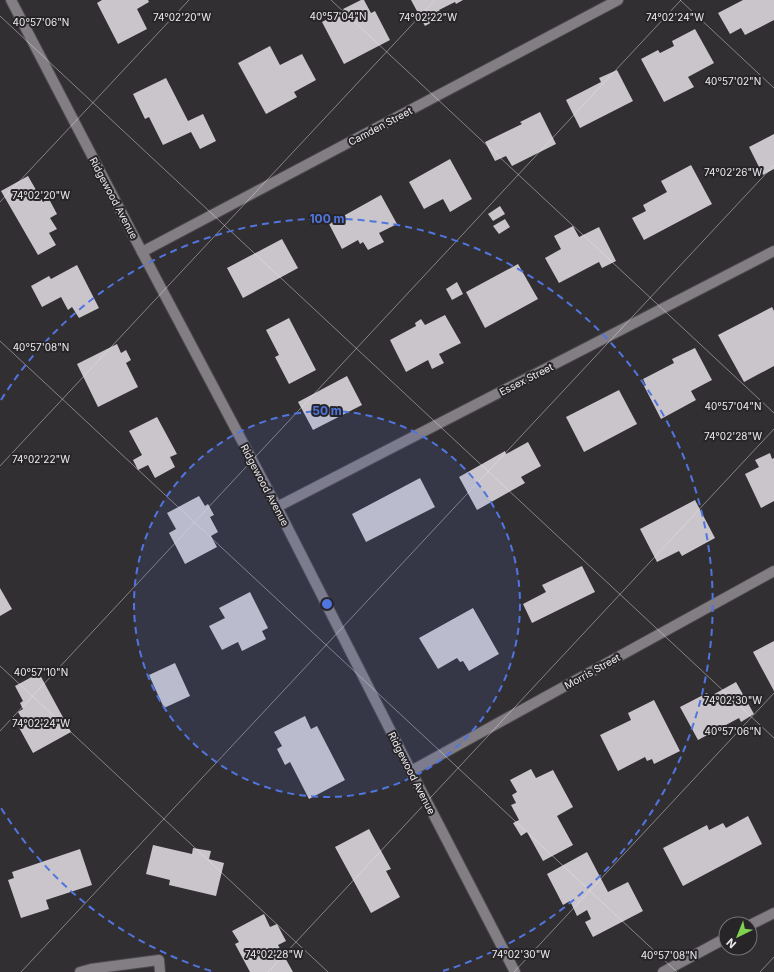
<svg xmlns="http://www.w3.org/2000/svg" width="774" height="972" font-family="Inter,sans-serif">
<rect width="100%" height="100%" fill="#322f33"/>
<g fill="#c9c5ca">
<polygon points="102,0 148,0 149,2 137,9 147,29 118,44 97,3"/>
<polygon points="361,0 364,0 371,13 375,11 390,40 344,64 322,22 344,10 343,9"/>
<polygon points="411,0 463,0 456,4 455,2 439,10 443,16 425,26"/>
<polygon points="743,0 774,0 774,20 745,35 741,28 730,34 718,13"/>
<polygon points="695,29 714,63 688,77 694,87 664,102 641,59 658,50 660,53 674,46 672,41"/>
<polygon points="270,46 280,65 302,54 316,80 294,92 297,97 266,114 238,63"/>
<polygon points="617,70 633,101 580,128 566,100 601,82 599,78"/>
<polygon points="166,78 188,121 203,114 216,141 200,149 191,132 163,145 149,117 145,119 133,94"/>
<polygon points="540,112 556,144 512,166 506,156 495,161 485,142 522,124 520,122"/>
<polygon points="774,134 774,169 763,175 749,147"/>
<polygon points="450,159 472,199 450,212 443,199 424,209 409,182"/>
<polygon points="691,165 712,204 644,240 632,218 646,211 643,205 667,192 661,181"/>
<polygon points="28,176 43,202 49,199 57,214 50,218 57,229 49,233 56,245 38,255 1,191"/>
<polygon points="381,195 397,224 379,233 384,242 368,250 363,242 360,244 358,240 342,249 329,224"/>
<polygon points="500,206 505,214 493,221 488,214"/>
<polygon points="505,219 510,227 499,234 493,226"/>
<polygon points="573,226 579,237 599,227 616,261 602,268 599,262 559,283 545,258 561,249 554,236"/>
<polygon points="282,239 298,268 243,298 227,268"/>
<polygon points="518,264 538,299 485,328 466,292"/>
<polygon points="77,265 99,308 79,318 72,307 68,310 61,297 42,307 31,286 49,276 51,279"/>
<polygon points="457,282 463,294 452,300 446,289"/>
<polygon points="772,307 774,311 774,366 744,382 718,335"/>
<polygon points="445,315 461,343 439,354 444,363 432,369 428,360 406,372 390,340 416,326 415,323 421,319 425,325"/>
<polygon points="289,318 316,370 289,384 275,357 279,355 266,330"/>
<polygon points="117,344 121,353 126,350 131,360 126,363 138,387 98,407 77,364"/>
<polygon points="695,348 712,380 691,391 696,400 661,419 644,386 646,385 643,379 674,363 672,359"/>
<polygon points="347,376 362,405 313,430 298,402"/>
<polygon points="619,390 637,424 584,452 566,417"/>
<polygon points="157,417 177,454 170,457 175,467 155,478 148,465 138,470 133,460 142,455 129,431"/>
<polygon points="528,442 541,466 521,477 525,483 477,510 459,477 505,451 506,454"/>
<polygon points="770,453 772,459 774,458 774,501 761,508 745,474 759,467 755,460"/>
<polygon points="420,478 435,507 366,542 352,514"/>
<polygon points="199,496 205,506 208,504 214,515 210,517 218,532 211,536 217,547 185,564 169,533 176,529 167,513"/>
<polygon points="695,500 715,538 682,556 679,551 657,562 640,529"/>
<polygon points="582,566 595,592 532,623 523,604 546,592 542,585"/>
<polygon points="0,588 12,609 0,616"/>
<polygon points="250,592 268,628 262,631 266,639 242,651 238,642 222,650 209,626 225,618 219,608"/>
<polygon points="473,608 499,654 469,671 463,661 460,662 457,658 438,669 419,638"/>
<polygon points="774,641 774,691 753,652"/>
<polygon points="175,663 190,696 164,708 149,675"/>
<polygon points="39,673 71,732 33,753 16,722 22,719 18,712 23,709 20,703 23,701 15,686"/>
<polygon points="736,682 754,714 741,722 739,718 698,740 680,707 707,693 709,697"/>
<polygon points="654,700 680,751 654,764 652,759 647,761 645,757 618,771 600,735 631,720 628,713"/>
<polygon points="305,716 311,729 317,726 345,780 309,799 290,762 285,765 277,749 282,746 274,732"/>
<polygon points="531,769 536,778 553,770 573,807 557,816 573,845 543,861 527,832 521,836 513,823 519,820 511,805 516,803 512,795 517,792 510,780"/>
<polygon points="748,816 762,844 683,886 663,848 707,825 709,830 723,823 726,828"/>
<polygon points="369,829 391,869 386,871 400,897 371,913 335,847"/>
<polygon points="153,845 192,854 193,848 211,851 209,859 224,863 216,896 169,885 170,880 146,874"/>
<polygon points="80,849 92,885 46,900 49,909 21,918 8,880 14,878 12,872"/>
<polygon points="587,852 608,892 628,882 643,911 593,937 585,922 591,919 587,910 577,916 570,901 563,905 547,874"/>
<polygon points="264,914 270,927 277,924 286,941 278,945 293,972 250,972 235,944 239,942 232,931"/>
</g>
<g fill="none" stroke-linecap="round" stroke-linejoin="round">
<g stroke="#4d4a4e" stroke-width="12">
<g id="minor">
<polyline points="142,252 618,0"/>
<polyline points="277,507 774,251"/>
<polyline points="411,771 774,571"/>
<polyline points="750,925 774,913"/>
<polyline points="80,972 91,969 159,960 160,972"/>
<polyline points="663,972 726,938"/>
</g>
</g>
<g stroke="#4d4a4e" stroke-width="12">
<polyline id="tertiary" points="11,0 142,252 277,507 411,771 515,972"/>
</g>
<use href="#minor" stroke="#827e83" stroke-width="10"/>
<use href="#tertiary" stroke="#827e83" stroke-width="10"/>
</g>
<path fill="none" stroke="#edebee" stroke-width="1" stroke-opacity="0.45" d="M331,0L774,413M680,0L774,88M0,16L774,738M0,202L189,0M0,341L677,972M0,466L435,0M0,666L328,972M0,731L681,0M21,972L774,165M268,972L774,429M514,972L774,693M760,972L774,957"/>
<circle cx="327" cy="604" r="193" fill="#5175de" fill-opacity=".12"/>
<g fill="none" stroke="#5175de" stroke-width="2" stroke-dasharray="7 5">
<circle cx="327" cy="604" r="193"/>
<path d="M211 971A385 385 0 0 1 1 808M1 400A385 385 0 1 1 443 971"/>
</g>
<g text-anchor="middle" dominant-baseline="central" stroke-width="4" stroke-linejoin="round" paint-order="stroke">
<g font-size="10" fill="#edebee" stroke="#282529">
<text transform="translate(380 126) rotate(-28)">Camden Street</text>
<text transform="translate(114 198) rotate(62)">Ridgewood Avenue</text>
<text transform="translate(526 379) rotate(-27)">Essex Street</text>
<text transform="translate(265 485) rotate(62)">Ridgewood Avenue</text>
<text transform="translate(592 671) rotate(-29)">Morris Street</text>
<text transform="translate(412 773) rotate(63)">Ridgewood Avenue</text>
</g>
</g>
<g font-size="10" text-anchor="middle" fill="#edebee" stroke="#282529" stroke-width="4" stroke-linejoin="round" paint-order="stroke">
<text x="338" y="20">40°57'04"N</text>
<text x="182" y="21">74°02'20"W</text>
<text x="428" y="21">74°02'22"W</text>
<text x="675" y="21">74°02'24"W</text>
<text x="41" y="26">40°57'06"N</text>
<text x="733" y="85">40°57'02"N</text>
<text x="733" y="176">74°02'26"W</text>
<text x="41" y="199">74°02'20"W</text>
<text x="41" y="351">40°57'08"N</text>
<text x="733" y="410">40°57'04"N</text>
<text x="733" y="440">74°02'28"W</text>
<text x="41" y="463">74°02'22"W</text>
<text x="41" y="676">40°57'10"N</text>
<text x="733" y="704">74°02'30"W</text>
<text x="41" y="727">74°02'24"W</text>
<text x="733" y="735">40°57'06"N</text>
<text x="274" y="958">74°02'28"W</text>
<text x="521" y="958">74°02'30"W</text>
<text x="669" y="959">40°57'08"N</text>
</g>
<circle cx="327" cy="604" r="6" fill="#5175de" stroke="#282529" stroke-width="2"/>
<g font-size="12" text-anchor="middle" font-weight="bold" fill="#5175de" stroke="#282529" stroke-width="4" stroke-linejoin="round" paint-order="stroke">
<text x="327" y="223">100 m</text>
<text x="327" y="415">50 m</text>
</g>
<g transform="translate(738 936) rotate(223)"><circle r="19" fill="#282529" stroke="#777478"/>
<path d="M0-3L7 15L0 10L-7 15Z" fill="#80d051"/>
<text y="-6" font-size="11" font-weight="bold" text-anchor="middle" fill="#edebee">N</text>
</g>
</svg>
